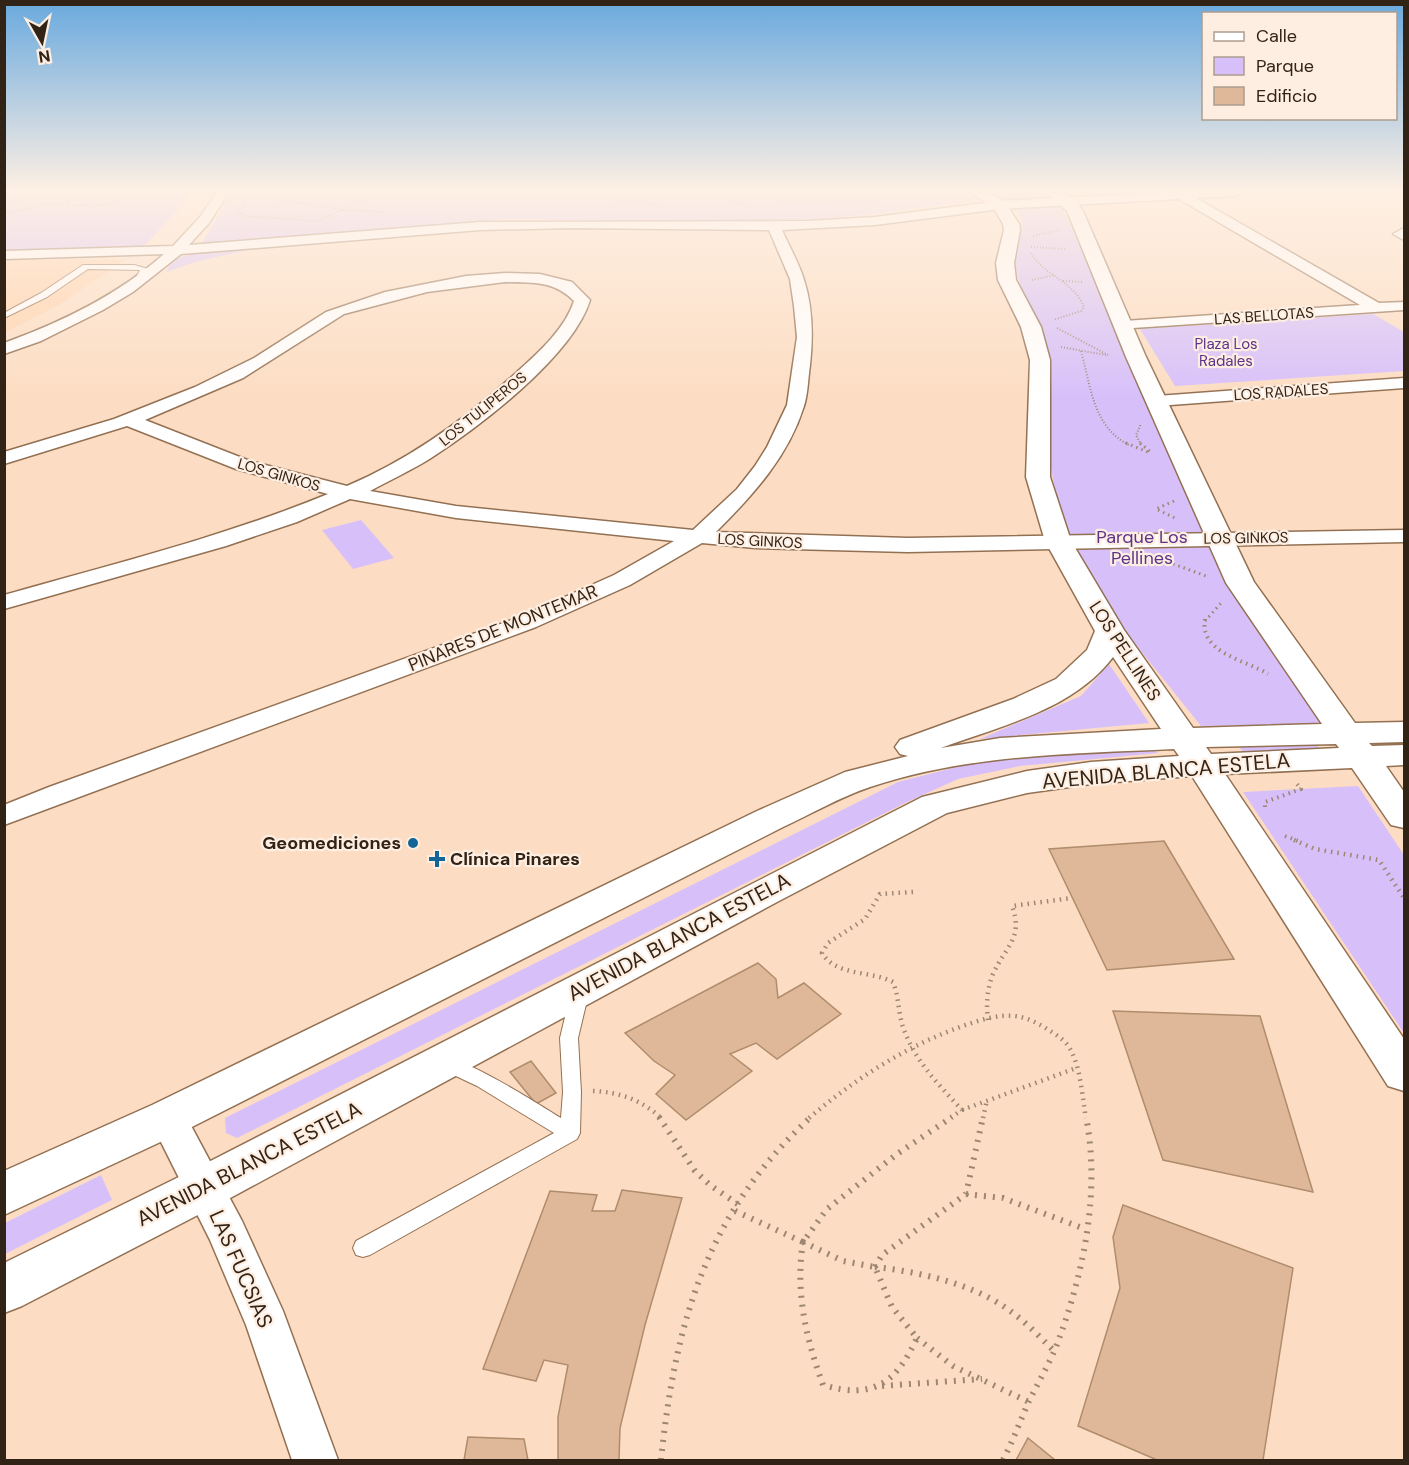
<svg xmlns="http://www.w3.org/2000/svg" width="1409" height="1465" font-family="'DM Sans',sans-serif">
<rect width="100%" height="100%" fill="#fcddc3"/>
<polygon fill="#ffd2ab" points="127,259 57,306 5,332 5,260"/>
<g fill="#d7c0fa">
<polygon points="4,192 189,192 183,205 143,247 5,251"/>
<polygon points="232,192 961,192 976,200 888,212 810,220 705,223 510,219 201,245"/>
<polygon points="988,192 1045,192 1056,198 1004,202"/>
<polygon points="1061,205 1238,599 1259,634 1325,724 1201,726 1104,605 1076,551 1056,498 1047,442 1051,399 1051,362 1041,326 1021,290 1015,263 1021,232 1021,219 1015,207"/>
<path d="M248,250L199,261L166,272C177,246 224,252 248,250Z"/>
<polygon points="1373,314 1404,332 1404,371 1175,386 1140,329"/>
<polygon points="361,520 394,558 353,569 322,530"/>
<polygon points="1109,664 1149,723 980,739 1081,696"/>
<polygon points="1314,740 1319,748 1243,752 1237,744"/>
<polygon points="1150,747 1158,753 1020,766 958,779 905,803 237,1138 226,1133 225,1118 898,782 1000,756"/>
<polygon points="1358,786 1404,855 1404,1033 1243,792"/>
<polygon points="101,1175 112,1200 5,1254 5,1223"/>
</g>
<g fill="#deb898" stroke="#b08c6d" stroke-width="1.5">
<polygon points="1164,841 1234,959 1107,970 1049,849"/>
<polygon points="758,963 776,979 778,998 804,983 841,1014 777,1059 756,1043 730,1054 752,1071 686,1120 656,1094 675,1075 654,1061 625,1033"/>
<polygon points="1113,1011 1260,1016 1313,1192 1163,1160"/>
<polygon points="531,1061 556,1093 536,1104 510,1072"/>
<polygon points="622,1190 682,1198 645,1325 620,1428 619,1460 558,1460 558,1417 568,1365 544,1360 536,1381 483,1369 550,1191 597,1195 592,1211 615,1211"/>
<polygon points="1123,1205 1293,1268 1263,1460 1157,1460 1078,1426 1120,1288 1113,1237"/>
<polygon points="468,1437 524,1439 528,1460 464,1460"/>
<polygon points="1028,1438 1055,1460 1016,1460"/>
</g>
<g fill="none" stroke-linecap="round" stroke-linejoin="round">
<g stroke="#937052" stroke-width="2">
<g id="lane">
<polygon points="83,265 134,265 148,269 143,280 139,282 135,280 140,270 88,269 47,297 4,318 4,313 41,293"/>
<path d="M579,990L585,991L588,996L578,1038L581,1092L580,1133L577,1139L370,1255L363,1257L356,1255L353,1248L356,1241L554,1133L477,1086L441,1069L438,1064L441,1059C460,1053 541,1106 561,1118L563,1092L560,1038L570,996L573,991Z"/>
</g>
</g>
<g stroke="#937052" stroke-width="3">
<g id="street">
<path d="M217,192H229L209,223L189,245L480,222L808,221L875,217L1000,201L1171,192H1242L1236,196L1196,198L1379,303L1404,302V310L1118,329L1116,326L1118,323L1124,321L1360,305L1179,199L1000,209L875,225L782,230C789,246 799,263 804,280C813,308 813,337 810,365C808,378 808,394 804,406C788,457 753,495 716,532L908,538L1404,530V542L908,552L755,548L702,543L630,585L536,627L4,825V805L49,787L520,617L614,575L674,541L456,518L350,499L297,522L226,546L4,609V595C113,564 223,537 328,494L236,469L127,426L4,464V452L114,419L195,387L254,358L326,312L385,292L466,276L505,273L540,274L572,282L590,300C573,356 479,427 431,458C412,470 390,480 370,491L456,506L693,530L737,489L755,466L767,447L787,405L797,337L794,306L790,279L769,230L571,228L480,230L181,254L133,292L103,310L41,341L4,354V343C62,322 118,295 164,254L4,259V251L173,246L200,217ZM505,282C533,283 553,280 574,301C565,329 539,352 517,372C467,418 411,459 347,486L250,461L145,420L243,378L344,314L427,292Z"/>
<polygon points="1404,228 1404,240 1393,234"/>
<polygon points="1404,378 1404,388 1157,406 1151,405 1148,401 1151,397 1157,396"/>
<polygon points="168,1103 181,1107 242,1221 283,1311 338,1460 292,1460 246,1325 210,1240 149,1118 155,1107"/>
</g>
</g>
<g stroke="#937052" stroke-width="3">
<path id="secondary" d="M970,192H988L1005,202L1019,224L1020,230L1014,263L1016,280L1041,327L1050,360V477L1071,541L1124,630L1193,728L1322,724L1226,583L1126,357L1067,211L1046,192C1063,192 1073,195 1083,211L1146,357L1254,582L1355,723L1404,722V742L1369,743L1372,746L1404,745V765L1386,766L1404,792V828L1391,825L1352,768L1225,774L1404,1039V1091L1388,1086L1192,776L1091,784L1027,793L947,813L777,902L221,1203L22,1306L4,1313V1263L187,1173L922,797L1027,771L1091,762L1179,756L1174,749C1071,754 969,754 870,787C840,797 811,814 783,827L184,1131L4,1215V1171L152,1105L757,811L845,772L908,756L900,754L895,747L900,740L1013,699L1056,679L1087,650L1095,631L1045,541L1026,477L1030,360L1021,327L998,280L996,263L1004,230L1003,224L994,208ZM1113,657L1161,729L1000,738L941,748C1000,726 1073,710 1113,657ZM1336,744L1339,748L1211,754L1206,747Z"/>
</g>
<g stroke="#9d8672" stroke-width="2" stroke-dasharray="1 2" stroke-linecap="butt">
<polyline points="39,192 34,201 46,205"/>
<polyline points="378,192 342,210 389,212"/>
<polyline points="557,192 589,199 619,199"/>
<polyline points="705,192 746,205"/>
<polyline points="742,192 794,203"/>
<polyline points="4,195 30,208"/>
<polygon points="240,198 270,198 342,210 317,221 247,216 236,212 245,205 245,201"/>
<polyline points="626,199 660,205"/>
<polyline points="794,201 880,200"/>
<polyline points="60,205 109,205 134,192"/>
<polyline points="611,206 631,192"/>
<polyline points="4,213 118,192"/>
<polyline points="1033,236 1060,230"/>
<polyline points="1031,247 1066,249"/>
<path d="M1031,253C1044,276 1074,281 1084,307L1081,311L1053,320"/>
<polyline points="1032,280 1054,275"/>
<polyline points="1063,281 1083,282"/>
<polyline points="1057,328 1108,355"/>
<polyline points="1061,347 1106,355"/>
<path d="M1081,351C1091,387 1093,427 1129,445"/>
<polyline points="1141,445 1136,435 1141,424"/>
</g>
<g stroke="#9d8672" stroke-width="3" stroke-dasharray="1.5 4" stroke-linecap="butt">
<polyline points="1126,443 1150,453"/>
<polyline points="1140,443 1152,453"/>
<polyline points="1174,501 1156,509 1175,518"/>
<polyline points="1168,562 1206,576"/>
<polyline points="1205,621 1222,602"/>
</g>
<g stroke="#9d8672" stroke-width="4" stroke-dasharray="1.5 4.5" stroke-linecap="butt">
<path d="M1205,619C1199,653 1246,660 1268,674"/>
<polyline points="1265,807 1265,802 1301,789 1297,784"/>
<polyline points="1285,836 1298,841"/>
</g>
<g stroke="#9d8672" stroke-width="4.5" stroke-dasharray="1.5 5" stroke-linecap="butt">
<polyline points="1294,840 1315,849 1379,860 1404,898"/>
<path d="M913,892L880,894L865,919L828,943L822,953C837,977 870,970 893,982C899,997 898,1012 903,1027C914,1060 939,1085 962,1110L950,1118"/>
<path d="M988,1020C986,1004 987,989 993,974C1005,947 1024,938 1012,906L1072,898"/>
<path d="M593,1091C619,1092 642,1100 661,1118"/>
<polyline points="962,1110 1076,1068"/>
<path d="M809,1118C853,1081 898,1051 952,1030C971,1023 994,1014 1014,1016C1026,1017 1035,1022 1044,1027C1053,1033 1063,1038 1069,1047C1081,1066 1082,1097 1086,1118"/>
<polyline points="983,1118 987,1100"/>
</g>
<g stroke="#9d8672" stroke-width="6" stroke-dasharray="2 7" stroke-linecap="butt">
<polyline points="659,1117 695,1171 710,1185 739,1205"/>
<polyline points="966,1194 1003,1198 1085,1229"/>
<polyline points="735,1211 803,1242 827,1209 897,1154 952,1117"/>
<path d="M803,1242L843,1261L875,1267L892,1307L917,1338C896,1383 873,1400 823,1385C806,1338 795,1292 803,1242Z"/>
<path d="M875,1267C919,1272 970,1283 1006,1308C1024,1320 1039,1336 1054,1351"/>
<polyline points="875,1267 882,1255 966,1194 983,1117"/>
<polyline points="917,1338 953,1366 1029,1402"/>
<polyline points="882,1386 982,1379"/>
<path d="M661,1460C675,1324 706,1213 811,1117"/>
<path d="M1003,1460C1013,1441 1020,1421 1029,1401C1038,1383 1048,1366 1056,1347C1083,1276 1101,1193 1086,1117"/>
</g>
<use href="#lane" fill="#fff" fill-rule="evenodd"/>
<use href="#street" fill="#fff" fill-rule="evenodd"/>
<use href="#secondary" fill="#fff" fill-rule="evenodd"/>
</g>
<linearGradient id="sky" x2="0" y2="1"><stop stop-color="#69a9de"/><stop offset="0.48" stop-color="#fef0e4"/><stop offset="1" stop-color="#fef0e4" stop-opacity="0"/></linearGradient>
<rect width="1409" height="397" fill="url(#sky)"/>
<g fill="#146597" stroke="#feeee1" stroke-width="2">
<circle cx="413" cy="843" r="6"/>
<path d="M434 850h6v6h6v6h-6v6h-6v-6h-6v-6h6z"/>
</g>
<g text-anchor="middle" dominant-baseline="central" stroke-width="4.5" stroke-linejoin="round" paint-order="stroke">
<g font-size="15" fill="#322317" stroke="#feeee1">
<text transform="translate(1264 316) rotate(-4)">LAS BELLOTAS</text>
<text transform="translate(1281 392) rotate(-4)">LOS RADALES</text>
<text transform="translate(483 409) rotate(-39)">LOS TULIPEROS</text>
<text transform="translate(279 475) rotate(16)">LOS GINKOS</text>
<text transform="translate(1246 538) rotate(-1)">LOS GINKOS</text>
<text transform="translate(760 541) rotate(3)">LOS GINKOS</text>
</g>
<g font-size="15" fill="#5c338a" stroke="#feeee1">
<text x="1226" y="344">Plaza Los<tspan x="1226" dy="17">Radales</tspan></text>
</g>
<g font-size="18" fill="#5c338a" stroke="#feeee1">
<text x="1142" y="537">Parque Los<tspan x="1142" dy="21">Pellines</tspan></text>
</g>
<g font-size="18" fill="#322317" stroke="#feeee1">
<text transform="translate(503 628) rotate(-22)">PINARES DE MONTEMAR</text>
<text transform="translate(1125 651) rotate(57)">LOS PELLINES</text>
</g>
<g font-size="18" font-weight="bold" fill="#322317" stroke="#feeee1" text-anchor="end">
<text x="401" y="843">Geomediciones</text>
<text x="450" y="859" text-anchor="start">Clínica Pinares</text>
</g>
<g font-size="21" fill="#322317" stroke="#feeee1">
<text transform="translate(1166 771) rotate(-5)">AVENIDA BLANCA ESTELA</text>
<text transform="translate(679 937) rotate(-28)">AVENIDA BLANCA ESTELA</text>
<text transform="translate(249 1164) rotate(-27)">AVENIDA BLANCA ESTELA</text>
<text transform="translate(241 1269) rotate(66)">LAS FUCSIAS</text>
</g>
</g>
<rect width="1409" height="1465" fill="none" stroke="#322317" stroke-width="12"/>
<rect x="1202" y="12" width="195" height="108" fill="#feeee1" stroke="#ac9d90" stroke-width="1.5"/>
<rect x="1214" y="32" width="30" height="9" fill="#ffffff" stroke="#ac9d90" stroke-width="1.5"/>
<text x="1256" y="42" font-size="18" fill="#322317">Calle</text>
<rect x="1214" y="57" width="30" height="18" fill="#d7c0fa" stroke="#ac9d90" stroke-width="1.5"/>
<text x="1256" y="72" font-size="18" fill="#322317">Parque</text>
<rect x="1214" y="87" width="30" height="18" fill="#deb898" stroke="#ac9d90" stroke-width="1.5"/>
<text x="1256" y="102" font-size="18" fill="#322317">Edificio</text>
<g transform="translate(42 42) rotate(171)" stroke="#feeee1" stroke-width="4.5" paint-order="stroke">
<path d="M0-4.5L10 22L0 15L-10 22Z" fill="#322317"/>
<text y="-9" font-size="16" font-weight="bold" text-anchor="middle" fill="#322317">N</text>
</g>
</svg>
